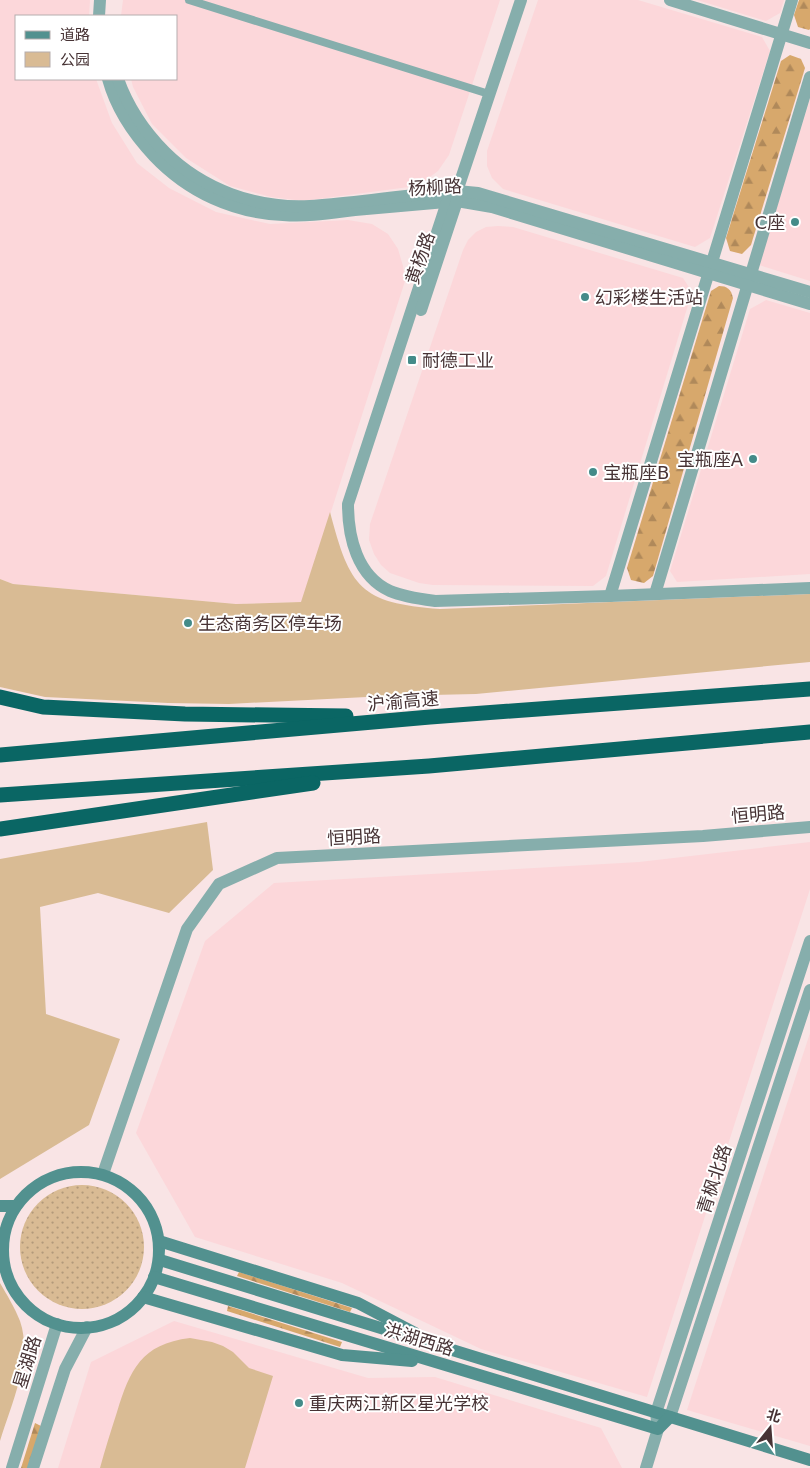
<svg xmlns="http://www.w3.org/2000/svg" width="810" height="1468" font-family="'DejaVu Sans','Noto Sans SC',sans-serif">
<defs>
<pattern id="grass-dots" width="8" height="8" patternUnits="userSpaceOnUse" patternTransform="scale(1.25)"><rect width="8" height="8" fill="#d9bb94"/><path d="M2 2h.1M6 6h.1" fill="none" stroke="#b2997a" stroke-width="1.8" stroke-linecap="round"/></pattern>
<pattern id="forest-firs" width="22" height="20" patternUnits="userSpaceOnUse" patternTransform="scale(1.25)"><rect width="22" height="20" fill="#d7a86c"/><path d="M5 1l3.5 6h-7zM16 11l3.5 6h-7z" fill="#b0895a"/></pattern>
</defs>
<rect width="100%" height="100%" fill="#f9e4e5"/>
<g fill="#fcd7da">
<polygon points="0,0 90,0 89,16 16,16 16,79 96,79 112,123 137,163 169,188 216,212 270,224 348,220 372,224 388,234 398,249 403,266 405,281 302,602 236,604 13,584 0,579"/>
<polygon points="123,0 500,0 449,155 438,171 423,182 409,187 303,201 271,197 230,186 186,158 152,124 133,87 131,79 176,79 176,16 121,16"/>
<polygon points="538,0 638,0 762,37 770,51 710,238 695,247 503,189 492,178 487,166 487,151"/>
<polygon points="697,0 784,0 780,13 766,21"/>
<polygon points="810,99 810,281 759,265"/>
<polygon points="498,226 513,227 683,278 692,292 606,576 593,586 433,585 419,583 390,573 381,565 374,554 369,540 370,524 463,250 468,240 476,232 486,227"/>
<polygon points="766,300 810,313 810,574 677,582 670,571 750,309"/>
<polygon points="810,842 810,889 647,1397 481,1349 342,1283 195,1237 136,1133 205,941 274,883 639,862"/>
<polygon points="810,1033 810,1446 687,1410"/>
<polygon points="174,1321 368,1378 435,1377 601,1428 622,1468 58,1468 91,1362"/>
</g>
<circle fill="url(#grass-dots)" cx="82" cy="1247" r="62"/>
<g fill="url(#forest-firs)">
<polygon points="799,0 810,0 810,29 809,30 798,27 794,15"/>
<polygon points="790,55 801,59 805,68 751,245 742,254 730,251 726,238 781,61"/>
<path d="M719,286C727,286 731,289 733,298L653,576L644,583L631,580L627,568L711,291Z"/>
<polygon points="239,1272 352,1308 350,1312 237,1276"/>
<polygon points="228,1306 342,1342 340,1347 227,1311"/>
<polygon points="35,1423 41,1426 28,1468 21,1468"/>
</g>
<g fill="#d9bb94">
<path d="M330,512C350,588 360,603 440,609L810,594V662L476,694L386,696L229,704L168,703L45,697L0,687V579L13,584L236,604L301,602Z"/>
<polygon points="207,822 213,870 169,913 98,893 40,907 46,1014 120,1039 89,1125 0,1179 0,859"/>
<path d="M0,1283C7,1295 15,1308 20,1321C33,1358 11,1405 0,1441Z"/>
<path d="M190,1338L212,1342L223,1346L233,1352L249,1368L273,1376L245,1468H100C105,1449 111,1431 117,1412C130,1370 141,1344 190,1338Z"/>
</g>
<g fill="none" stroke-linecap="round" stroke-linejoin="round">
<polyline stroke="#86aeac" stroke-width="8" points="189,0 489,94"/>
<g stroke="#86aeac" stroke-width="12">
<polyline points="655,594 810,77"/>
<polyline points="610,596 792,0"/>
</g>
<g stroke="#86aeac" stroke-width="12">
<polyline points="670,0 810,43"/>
<polyline points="99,16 100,0"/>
<path d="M108,79C116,108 134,135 154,156C188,192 234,213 283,215C307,217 331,213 355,210C389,207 423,204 457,201L492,207L810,304"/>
<path d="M118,79C128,107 144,131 165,152C202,189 256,209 310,206C327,205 345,203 363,201C394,197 425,194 457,191L478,193L810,292"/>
<path d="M457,191L447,202L348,504C348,537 357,576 390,591C404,597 420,599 435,601L610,596L810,588"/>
<polyline points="421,310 457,201 457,191 521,0"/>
<polyline points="103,1174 187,929 219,884 277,858 703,836 810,827"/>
<polyline points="670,1417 810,990"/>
<polyline points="12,1468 57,1324"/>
<polyline points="33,1468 65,1369 87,1327"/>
<polyline points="646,1468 658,1429 656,1413 810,941"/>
</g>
<g stroke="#52918f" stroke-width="12">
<circle cx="81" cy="1250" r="78"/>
<polyline points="0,1206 16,1206"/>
<polyline points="159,1241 358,1303 415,1333"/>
<polyline points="160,1260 810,1460"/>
<polyline points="154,1277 658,1429 670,1417"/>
<polyline points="143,1297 342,1355 412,1361"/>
</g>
<g stroke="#0a6664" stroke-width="15">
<polyline points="0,697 43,707 185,714 346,716"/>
<polyline points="0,755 430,717 810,689"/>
<polyline points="0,795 429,766 810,732"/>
<polyline points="0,829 313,783"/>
</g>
</g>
<g fill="#448b89" stroke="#fff" stroke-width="2">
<circle cx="795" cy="222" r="5"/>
<circle cx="585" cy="297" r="5"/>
<rect x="407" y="355" width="10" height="10" rx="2.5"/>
<circle cx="753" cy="459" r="5"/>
<circle cx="593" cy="472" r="5"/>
<circle cx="188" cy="623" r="5"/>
<circle cx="299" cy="1403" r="5"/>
</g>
<g text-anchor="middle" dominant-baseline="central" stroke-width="4" stroke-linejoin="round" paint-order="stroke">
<g font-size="18" fill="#473335" stroke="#fff">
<text transform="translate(435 187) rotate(-3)">杨柳路</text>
<text transform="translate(420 258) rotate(-71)">黄杨路</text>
<text transform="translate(403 701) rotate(-5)">沪渝高速</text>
<text transform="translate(758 814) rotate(-5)">恒明路</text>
<text transform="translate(354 837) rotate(-3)">恒明路</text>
<text transform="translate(714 1179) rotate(-72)">青枫北路</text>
<text transform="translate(419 1339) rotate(17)">洪湖西路</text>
<text transform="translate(27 1362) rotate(-73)">星湖路</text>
</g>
<g font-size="18" fill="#473335" stroke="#fff" text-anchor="start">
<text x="785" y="222" text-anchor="end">C座</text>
<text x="595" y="297">幻彩楼生活站</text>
<text x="422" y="360">耐德工业</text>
<text x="743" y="459" text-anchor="end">宝瓶座A</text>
<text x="603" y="472">宝瓶座B</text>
<text x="198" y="623">生态商务区停车场</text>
<text x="309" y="1403">重庆两江新区星光学校</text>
</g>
</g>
<rect x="15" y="15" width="162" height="65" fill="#ffffff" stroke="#b5adae"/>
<rect x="25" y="31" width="25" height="8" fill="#52918f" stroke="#b5adae"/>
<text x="60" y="40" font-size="15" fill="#473335">道路</text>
<rect x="25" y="52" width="25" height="15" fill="#d9bb94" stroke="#b5adae"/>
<text x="60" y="65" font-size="15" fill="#473335">公园</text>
<g transform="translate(770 1428) rotate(17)" stroke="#ffffff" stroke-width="4" paint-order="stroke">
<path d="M0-4L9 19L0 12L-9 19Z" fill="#473335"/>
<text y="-8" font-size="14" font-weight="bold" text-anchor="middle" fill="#473335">北</text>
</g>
</svg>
